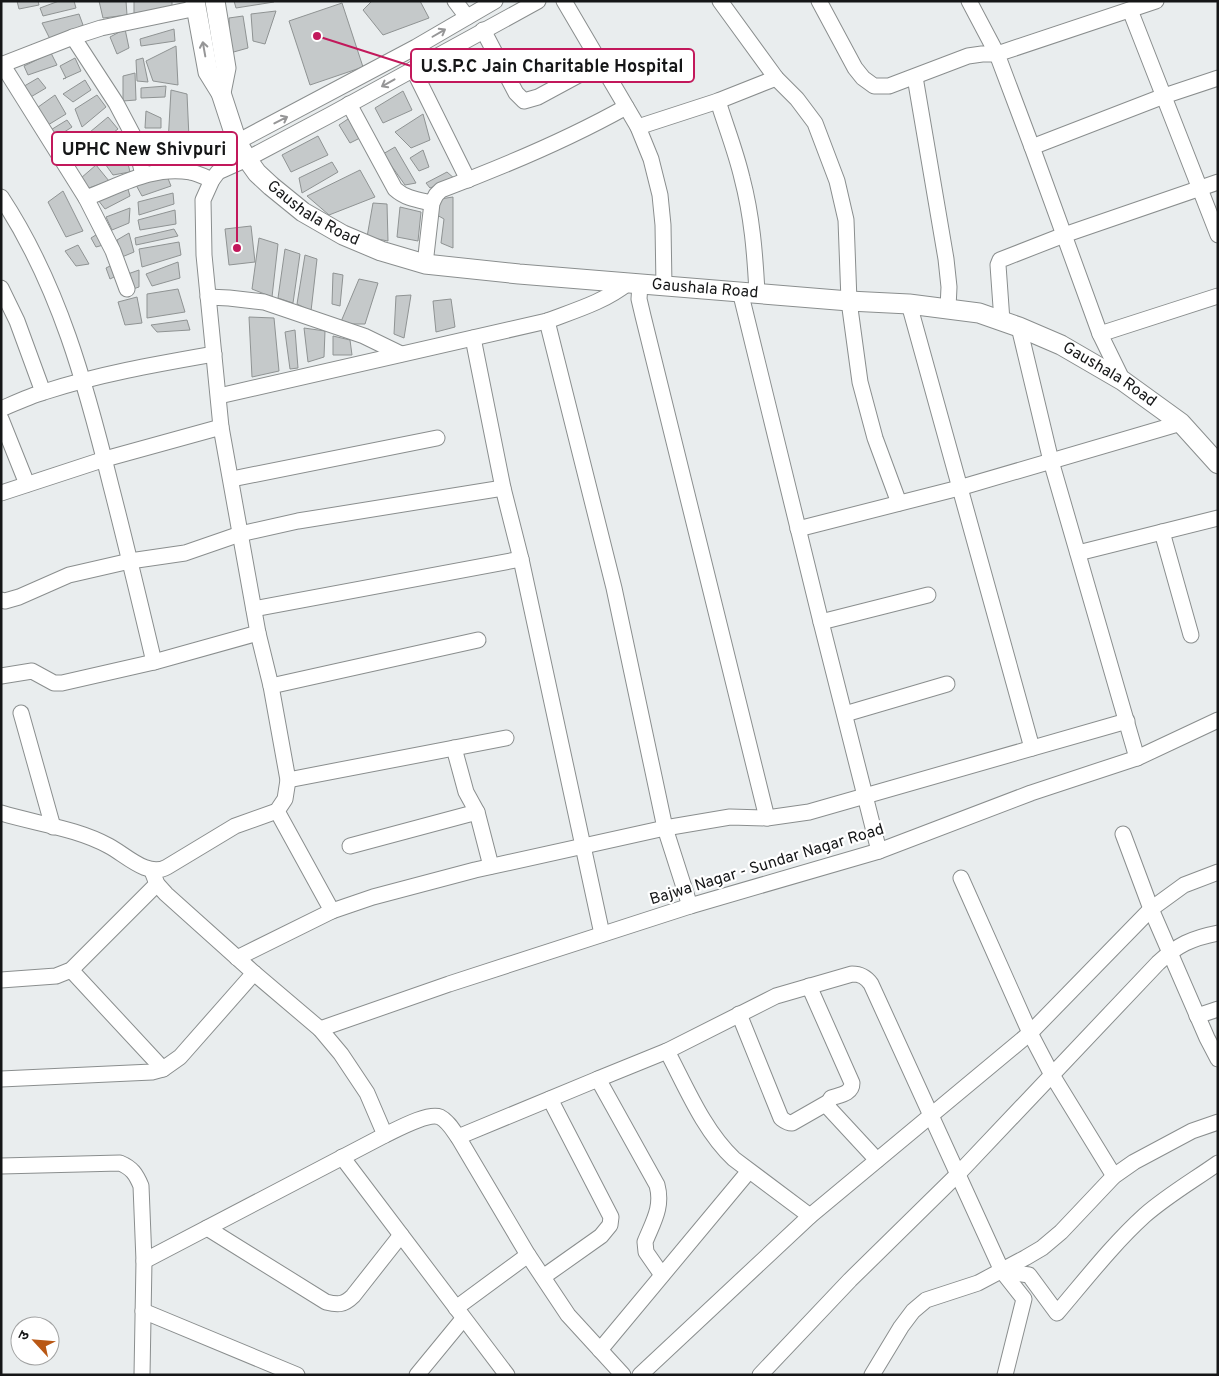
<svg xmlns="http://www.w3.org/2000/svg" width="1219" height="1376" font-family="Overpass,'Noto Sans Devanagari',sans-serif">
<rect width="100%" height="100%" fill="#e9edee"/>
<g fill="#c5c9ca" stroke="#8f9393">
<polygon points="17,1 38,1 39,5 19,9"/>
<polygon points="59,1 74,1 76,8 43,16 40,8"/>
<polygon points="99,1 126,1 127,15 103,18"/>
<polygon points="134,1 172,1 172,8 134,13"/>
<polygon points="234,1 274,1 274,2 236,8"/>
<polygon points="372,1 420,1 429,18 383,35 363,10"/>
<polygon points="342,3 363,67 310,85 289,21"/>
<polygon points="276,11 265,44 253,41 251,14"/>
<polygon points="79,14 83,25 51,41 42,23"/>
<polygon points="243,16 248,48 230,53 229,18"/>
<polygon points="125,29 129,48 117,54 110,37"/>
<polygon points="174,29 175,41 141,46 140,39"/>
<polygon points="176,46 178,85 153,81 146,61"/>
<polygon points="51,53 57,65 28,75 24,66"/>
<polygon points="75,58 81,71 63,79 66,78 60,66"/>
<polygon points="143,58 148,82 137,81 136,60"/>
<polygon points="135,73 136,100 123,101 123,76"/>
<polygon points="38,78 46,88 29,98 21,88"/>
<polygon points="85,80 91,90 73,102 63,94"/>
<polygon points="166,86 165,97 141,98 141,88"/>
<polygon points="171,90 187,94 190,160 167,161"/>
<polygon points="403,91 412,110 383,123 375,108"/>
<polygon points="55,95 66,114 48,125 34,110"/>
<polygon points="97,95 106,107 82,127 75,109"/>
<polygon points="146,111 161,118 161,128 145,128"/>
<polygon points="423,114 430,140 411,148 395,132"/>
<polygon points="108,117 118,129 92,149 84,137"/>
<polygon points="351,117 360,138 350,143 339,125"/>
<polygon points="67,120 72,127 55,138 49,131"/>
<polygon points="318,136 328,155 291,172 282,155"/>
<polygon points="161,141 162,167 147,166 144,146"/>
<polygon points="80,144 87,157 77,166 65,154"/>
<polygon points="395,147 416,183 405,185 383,154"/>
<polygon points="423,150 429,167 419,171 410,158"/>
<polygon points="125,151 130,172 113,175 103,161"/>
<polygon points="332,162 338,172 302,193 299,178"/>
<polygon points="96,165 109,181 86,189 81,178"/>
<polygon points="360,170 375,197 329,215 307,196"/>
<polygon points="447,172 455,179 430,188 426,183"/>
<polygon points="167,176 171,186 142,196 136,185"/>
<polygon points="127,186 130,196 105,209 98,200"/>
<polygon points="63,191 83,231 66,237 48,202"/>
<polygon points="173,193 174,204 139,215 138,202"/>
<polygon points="453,197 453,248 441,243 444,219 437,215 440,199"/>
<polygon points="373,203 387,204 388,241 367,237"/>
<polygon points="400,207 421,212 418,241 397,237"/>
<polygon points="130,208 129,223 112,230 106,217"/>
<polygon points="175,210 176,224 140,230 138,220"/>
<polygon points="251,226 255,262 229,265 225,229"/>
<polygon points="174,229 178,236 136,245 135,238"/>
<polygon points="99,233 107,244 96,247 91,238"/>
<polygon points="129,233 134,252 122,257 117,240"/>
<polygon points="259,238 278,244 272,297 252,289"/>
<polygon points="179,242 181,255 142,267 139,249"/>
<polygon points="78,245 89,264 76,266 65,251"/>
<polygon points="285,249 300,254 293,303 278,298"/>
<polygon points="305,255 317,259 311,311 297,304"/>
<polygon points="178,262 180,278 152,286 146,274"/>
<polygon points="112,265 116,276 110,279 106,268"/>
<polygon points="139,270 139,287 130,290 125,275"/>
<polygon points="333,273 343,275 340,306 332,304"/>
<polygon points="359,279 378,283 365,324 340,324"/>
<polygon points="178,289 185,312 147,318 147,294"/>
<polygon points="411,295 404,338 394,334 396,296"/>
<polygon points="137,297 142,323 125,325 118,302"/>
<polygon points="451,299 455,327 436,332 433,301"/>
<polygon points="249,317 274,318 279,371 252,377"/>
<polygon points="187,320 190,330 157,332 151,325"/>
<polygon points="304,328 325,331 324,357 308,362"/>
<polygon points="295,330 298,368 290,369 285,332"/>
<polygon points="333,336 350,340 352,355 333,355"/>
</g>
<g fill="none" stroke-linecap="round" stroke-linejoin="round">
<g stroke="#8a8e8e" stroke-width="17">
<g id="minor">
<polyline points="455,1 467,17"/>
<polyline points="564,1 638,127 651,159 660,195 663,225 664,286"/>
<polyline points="720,1 776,78 797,99 815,123 837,181 846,220 849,301 860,382 875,438 899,503"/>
<polyline points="819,1 855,68 863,78 874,86 889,86 968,56 982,54 997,54 969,1"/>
<polyline points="1130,10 1218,235"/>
<polyline points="483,30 516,93 524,101 538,97 601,63"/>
<polyline points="73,37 116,103 134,137 143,175"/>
<path d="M2,64L86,198C119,186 153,165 190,172C197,173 205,177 212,180"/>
<polyline points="1,65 73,37 101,28 197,8"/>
<polyline points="413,69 468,180"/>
<polyline points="915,77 946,259 949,287 948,308"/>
<path d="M718,101C726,127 736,152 742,178C752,216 755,254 757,293"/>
<path d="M349,104L395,189C406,199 419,200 432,203"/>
<polyline points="638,127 718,101 776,78"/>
<polyline points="237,142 416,47 495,1"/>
<polyline points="1032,147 1164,96 1218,78"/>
<path d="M1,197C59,285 86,385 111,486C126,544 140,603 154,662"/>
<polyline points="86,198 113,251 127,289"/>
<path d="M425,264L432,203L436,195L441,190C505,166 567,140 626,107"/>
<polyline points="640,284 639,299 643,316 767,818"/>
<polyline points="1,288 17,321 43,392"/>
<polyline points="740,291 821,622 879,851"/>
<polyline points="208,297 229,298 264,302 364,336 401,354"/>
<polyline points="909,304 1032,748"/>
<polyline points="547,321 614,588 665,828 690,906"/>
<polyline points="1002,321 998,265 1000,260 1064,235 1218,182"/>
<polyline points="1019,327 1051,461 1137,758"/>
<polyline points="1100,334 1218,296"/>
<polyline points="473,338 503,488 521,559 602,934"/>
<polyline points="1123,381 1100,334 1032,147 997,54 1156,1"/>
<path d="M219,396L547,321C576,310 604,302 628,283"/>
<path d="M1,409C15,403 30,396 44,392C99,374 157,364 214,354"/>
<polyline points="1,419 27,484"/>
<polyline points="232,479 437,438"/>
<polyline points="1,493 105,459 221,427"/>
<polyline points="798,529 959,488 1181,423"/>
<polyline points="1162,532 1191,635"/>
<polyline points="1078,553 1218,518"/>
<polyline points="1,600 5,601 19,597 69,575 130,561 185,553 240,534 298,521 503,488"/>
<polyline points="254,609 521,559"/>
<polyline points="821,622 928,595"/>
<polyline points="1,676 32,671 54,683 62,683 154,662 258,633"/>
<polyline points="271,686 478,640"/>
<polyline points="21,713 53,827"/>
<polyline points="845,714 947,684"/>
<polyline points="454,748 466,792 477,812 491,866"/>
<polyline points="288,780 506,738"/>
<polyline points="277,811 332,911"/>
<path d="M1,813C37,824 76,828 109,846C126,855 148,878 167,867L235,826L277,811L285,799L288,780L271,686L258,633L221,427L204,255L203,200L212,180L218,172L247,159L330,115L538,1"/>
<polyline points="1123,834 1151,909 1207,1038 1218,1059"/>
<polyline points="350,846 477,812"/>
<polyline points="152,871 157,884 166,894 254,973 320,1029 341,1054 367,1093 385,1135"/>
<polyline points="961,878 1030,1033 1052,1075 1114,1176"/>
<polyline points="237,958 332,911 373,897 475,870 665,828 730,817 767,818 809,812 1127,721"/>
<polyline points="71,970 163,1069"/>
<polyline points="1,980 56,976 71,970 157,884"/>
<path d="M809,986L852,1083C852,1094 839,1095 831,1098L827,1106L877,1160"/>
<path d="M739,1014L781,1118C785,1121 787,1123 792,1123L827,1103"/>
<polyline points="1197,1016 1218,1009"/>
<polyline points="320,1029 449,984 690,906 879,851 1031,793 1137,758 1218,720"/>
<path d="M667,1051C686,1087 704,1131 734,1159L810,1216"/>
<polyline points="1,1079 152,1072 163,1069 180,1057 254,973"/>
<path d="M598,1079L667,1051L776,996L852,974C861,974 866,977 871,984L1002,1271L1024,1299L1005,1375"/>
<path d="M458,1137L598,1079L657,1185C663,1207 653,1222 645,1242L646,1252L662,1275"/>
<polyline points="342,1157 507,1375"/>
<path d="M1,1166L120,1163C132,1168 136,1174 141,1186L144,1261L142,1375"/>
<path d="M207,1228L326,1302C338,1305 344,1305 353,1296L401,1235"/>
<path d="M144,1261L385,1135C396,1130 428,1112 440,1117C448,1121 453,1130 458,1137L528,1255L568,1315L623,1375"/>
<path d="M1002,1271L1029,1275L1057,1313C1086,1279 1113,1244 1145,1215C1168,1195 1194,1180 1218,1163"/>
<polyline points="543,1277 601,1236 610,1225 611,1217 550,1099"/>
<polyline points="456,1308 528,1255"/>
<polyline points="143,1311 297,1375"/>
<polyline points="600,1350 749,1171"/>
<polyline points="417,1375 463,1319"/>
<polyline points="640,1375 810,1216 1030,1033 1151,909 1184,885 1218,872"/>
<path d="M760,1375L850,1280L958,1174L1158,963C1177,945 1192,938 1218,933"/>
<polyline points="872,1375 901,1327 913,1311 926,1300 978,1283 1025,1258 1042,1248 1061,1232 1114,1176 1134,1162 1192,1131 1218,1122"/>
</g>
</g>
<g stroke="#8a8e8e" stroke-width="21">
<g id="tertiary">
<path id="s1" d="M195,1L208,72L221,93L237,142L247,159L257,173L271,186L303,212L343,235L381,251L425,264L519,274L849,301L909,304L979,313L1019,327L1061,345L1123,381L1181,423L1218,464"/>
<polyline points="215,1 226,68 221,93"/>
</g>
</g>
<use href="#minor" stroke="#fff" stroke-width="15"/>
<use href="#tertiary" stroke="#fff" stroke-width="19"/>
</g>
<defs><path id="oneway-shaft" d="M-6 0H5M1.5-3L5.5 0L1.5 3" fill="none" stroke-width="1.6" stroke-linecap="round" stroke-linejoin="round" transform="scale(1.25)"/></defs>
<g stroke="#969697">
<use href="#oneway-shaft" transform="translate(439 33) rotate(-30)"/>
<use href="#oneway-shaft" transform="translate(204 49) rotate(-100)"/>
<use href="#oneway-shaft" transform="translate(388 83) rotate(151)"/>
<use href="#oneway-shaft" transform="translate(281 120) rotate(-27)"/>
</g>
<g text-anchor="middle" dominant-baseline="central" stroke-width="4.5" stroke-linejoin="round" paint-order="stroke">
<g font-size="16" fill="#151617" stroke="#fff">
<text stroke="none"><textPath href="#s1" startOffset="255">Gaushala Road</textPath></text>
<text stroke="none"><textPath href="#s1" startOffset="660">Gaushala Road</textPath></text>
<text stroke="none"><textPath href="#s1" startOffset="1080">Gaushala Road</textPath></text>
<text transform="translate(767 865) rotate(-17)">Bajwa Nagar - Sundar Nagar Road</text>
</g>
</g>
<path fill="none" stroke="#c2185b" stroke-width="2" d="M317 36L411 66M237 248L237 148"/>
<g fill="#c2185b" stroke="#fff" stroke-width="2">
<circle cx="317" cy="36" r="5"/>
<circle cx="237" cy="248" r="5"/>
</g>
<g fill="#fff" stroke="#c2185b" stroke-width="2">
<rect x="411" y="49" width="283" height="33" rx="5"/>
<rect x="52" y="132" width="185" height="33" rx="5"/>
</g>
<g font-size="18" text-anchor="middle" font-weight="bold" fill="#151617">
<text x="552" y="72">U.S.P.C Jain Charitable Hospital</text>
<text x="144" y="155">UPHC New Shivpuri</text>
</g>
<rect width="1219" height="1376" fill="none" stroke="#151617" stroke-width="5"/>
<g transform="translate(35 1341) rotate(296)"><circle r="24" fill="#ffffff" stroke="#a1a2a2"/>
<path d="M0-4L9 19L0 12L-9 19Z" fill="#b95815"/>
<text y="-8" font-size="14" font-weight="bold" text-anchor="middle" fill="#151617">उ</text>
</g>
</svg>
